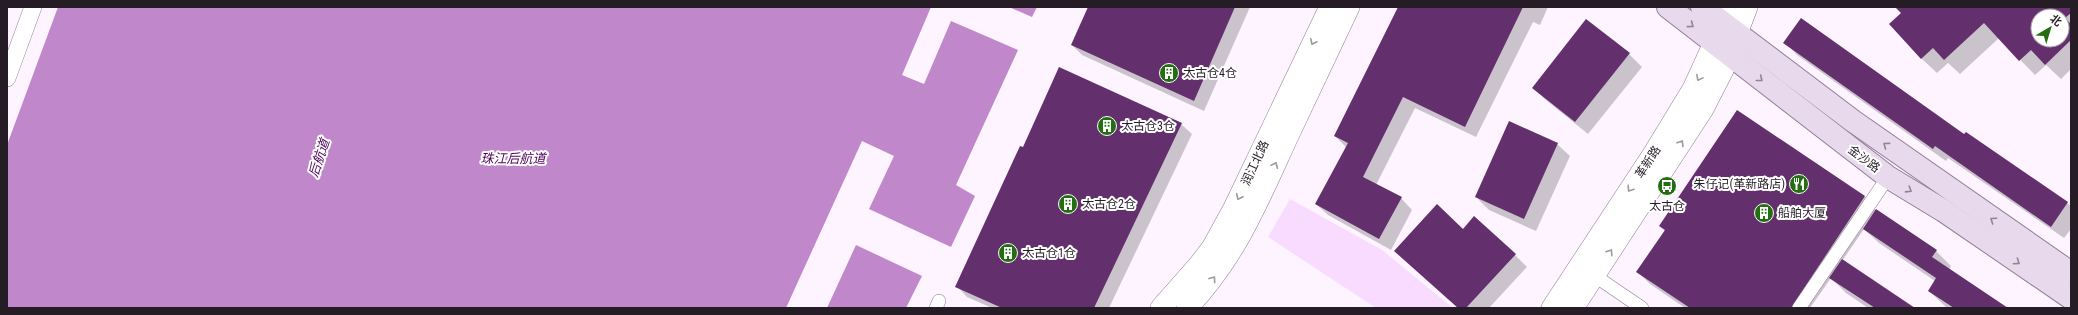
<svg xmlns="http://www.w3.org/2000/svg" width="2078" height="315" font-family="'Roboto Condensed','Noto Sans SC',sans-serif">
<rect width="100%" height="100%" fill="#fdf4ff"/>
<polygon fill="#f8dbfe" points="1290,199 1382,250 1453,308 1376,308 1268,237"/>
<g fill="#c088cb">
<polygon points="58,7 931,7 902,75 924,84 951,21 1018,50 956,185 975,196 951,247 869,209 894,156 862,141 786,308 7,308 7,145"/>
<polygon points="1009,7 1037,7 1032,17"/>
<polygon points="856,245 922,276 906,308 827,308"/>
</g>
<g fill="#0003" fill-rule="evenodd">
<polygon points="1089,7 1250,7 1204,111 1082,55 1072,45"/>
<polygon points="1399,7 1548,7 1540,25 1533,22 1476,137 1415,108 1376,185 1401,198 1412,210 1391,250 1328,215 1316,204 1347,148 1335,136"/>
<path d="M1897,7H2071V69L2061,79L2046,65L2035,75L1999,38L1960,74L1948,63L1937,73L1921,58L1902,13ZM2038,16H2062V40H2038Z"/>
<polygon points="1586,21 1629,54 1642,67 1588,134 1546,100 1533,88"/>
<polygon points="1785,42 1964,135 2067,203 2071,206 2071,229 2064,238 1948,158 1946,161 1797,55"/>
<polygon points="1737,111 1865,197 1876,211 1936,251 1951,266 1949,270 2004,308 1947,308 1929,291 1935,281 1879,243 1864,229 1842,261 1910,308 1868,308 1846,293 1831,278 1810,308 1685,308 1650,284 1638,272 1665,231 1660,226"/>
<polygon points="1181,124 1192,134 1109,308 992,308 967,297 957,286 1023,148"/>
<polygon points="1557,144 1570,156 1536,231 1489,210 1476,197"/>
<polygon points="1463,230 1515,255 1527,267 1489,308 1458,308 1408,262"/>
</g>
<g fill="#63306d" fill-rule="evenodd">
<polygon points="1088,7 1235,7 1194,101 1071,45"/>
<polygon points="1398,7 1523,7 1465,127 1403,97 1363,177 1402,197 1379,239 1315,204 1348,143 1334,136"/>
<path d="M1895,7H2071V13L2065,18L2071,24V40L2045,65L2031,50L2019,61L1984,23L1944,60L1933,48L1921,59L1889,24L1901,13ZM2038,16H2062V40H2038Z"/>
<polygon points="1801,18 1964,134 1966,132 2068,202 2051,227 1935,146 1933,149 1783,43"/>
<polygon points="1586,19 1630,53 1575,122 1532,88"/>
<polygon points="1059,67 1182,123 1094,308 1002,308 955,287 1020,146 1023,147"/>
<polygon points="1737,110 1865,196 1791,308 1690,308 1636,272 1665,230 1659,226"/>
<polygon points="1509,121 1558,143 1524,219 1475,197"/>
<polygon points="1437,204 1463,229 1474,216 1516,254 1466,308 1458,308 1394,251"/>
<polygon points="1876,209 1937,250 1932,257 2008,308 1954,308 1928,291 1936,278 1863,229"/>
<polygon points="1842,259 1915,308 1875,308 1829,278"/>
</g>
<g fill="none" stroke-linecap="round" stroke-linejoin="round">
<g stroke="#927d96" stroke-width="14">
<g id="pedestrian">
<polyline points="1595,276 1642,308"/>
<polyline points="936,308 939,301"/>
<polyline points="1799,308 1888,177"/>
</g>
</g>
<g stroke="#927d96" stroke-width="18">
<polyline id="minor" points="7,78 33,7"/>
</g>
<g stroke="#927d96" stroke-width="22">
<g id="tertiary">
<polyline points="1161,308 1199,265 1212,248 1234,208 1330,7"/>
<path d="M1187,308C1236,257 1259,199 1288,136C1308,93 1329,50 1349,7"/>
<polyline points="1552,308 1654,153 1693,89 1714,43 1725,7"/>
<polyline points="1573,308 1703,109 1723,70 1747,7"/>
</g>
</g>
<g stroke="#927d96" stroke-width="24">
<g id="secondary">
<polyline points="1668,7 1888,177 1944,211 2071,298"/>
<polyline points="1702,7 1853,121 2071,273"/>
</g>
</g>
<use href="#pedestrian" stroke="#fff" stroke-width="13"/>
<use href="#minor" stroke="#fff" stroke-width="17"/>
<use href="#tertiary" stroke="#fff" stroke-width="21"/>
<use href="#secondary" stroke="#e9d9ed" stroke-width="22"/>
</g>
<defs><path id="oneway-chevron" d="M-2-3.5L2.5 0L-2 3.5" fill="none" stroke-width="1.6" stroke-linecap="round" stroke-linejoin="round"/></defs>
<g stroke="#918493">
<use href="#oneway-chevron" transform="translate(1691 25) rotate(37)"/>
<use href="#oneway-chevron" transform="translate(1760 79) rotate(39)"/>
<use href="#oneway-chevron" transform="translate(1886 145) rotate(-144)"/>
<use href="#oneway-chevron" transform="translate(1909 190) rotate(32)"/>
<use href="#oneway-chevron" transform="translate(1993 220) rotate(-145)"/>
<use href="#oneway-chevron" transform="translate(2017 262) rotate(34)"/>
</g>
<g stroke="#9d999d">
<use href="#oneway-chevron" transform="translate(1313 42) rotate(116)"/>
<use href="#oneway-chevron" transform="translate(1699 78) rotate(118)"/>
<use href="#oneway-chevron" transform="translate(1681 143) rotate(-58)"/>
<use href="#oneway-chevron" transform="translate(1275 165) rotate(-66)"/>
<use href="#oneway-chevron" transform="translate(1630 189) rotate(123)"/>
<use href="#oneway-chevron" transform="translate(1239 197) rotate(115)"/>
<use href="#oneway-chevron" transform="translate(1610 252) rotate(-57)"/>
<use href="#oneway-chevron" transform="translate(1213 279) rotate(-54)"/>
</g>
<defs>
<g id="building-disc" transform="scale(1)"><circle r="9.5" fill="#226e11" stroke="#fff"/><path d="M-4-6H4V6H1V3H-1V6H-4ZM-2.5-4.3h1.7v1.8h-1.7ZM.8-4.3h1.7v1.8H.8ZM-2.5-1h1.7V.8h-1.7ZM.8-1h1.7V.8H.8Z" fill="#fff"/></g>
<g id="restaurant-disc" transform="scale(1)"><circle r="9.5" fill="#226e11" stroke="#fff"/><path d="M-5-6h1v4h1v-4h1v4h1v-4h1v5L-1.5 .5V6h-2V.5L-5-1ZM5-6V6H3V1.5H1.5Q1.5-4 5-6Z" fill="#fff"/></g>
<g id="bus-disc" transform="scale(1)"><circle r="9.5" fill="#226e11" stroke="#fff"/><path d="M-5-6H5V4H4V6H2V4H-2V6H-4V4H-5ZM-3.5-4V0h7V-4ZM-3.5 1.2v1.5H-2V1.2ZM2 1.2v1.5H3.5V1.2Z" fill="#fff"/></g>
</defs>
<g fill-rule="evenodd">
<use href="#building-disc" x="1169" y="73"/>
<use href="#building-disc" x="1107" y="126"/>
<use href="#restaurant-disc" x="1799" y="184"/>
<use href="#bus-disc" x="1667" y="186"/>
<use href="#building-disc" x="1068" y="204"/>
<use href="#building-disc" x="1764" y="213"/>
<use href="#building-disc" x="1008" y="253"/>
</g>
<g text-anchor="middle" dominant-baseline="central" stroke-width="4" stroke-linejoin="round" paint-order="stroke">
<g font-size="12" fill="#251c26" stroke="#fff" text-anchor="start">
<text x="1183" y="73">太古仓4仓</text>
<text x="1121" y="126">太古仓3仓</text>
<text x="1785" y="184" text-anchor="end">朱仔记(革新路店)</text>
<text x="1082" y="204">太古仓2仓</text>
<text x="1667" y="206" text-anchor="middle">太古仓</text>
<text x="1778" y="213">船舶大厦</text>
<text x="1022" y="253">太古仓1仓</text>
</g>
<g font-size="12" fill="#251c26" stroke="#fff">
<text transform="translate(1864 159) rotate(37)">金沙路</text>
<text transform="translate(1648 162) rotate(-57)">革新路</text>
<text transform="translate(1255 163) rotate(-65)">润江北路</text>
</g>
<g font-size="13" font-style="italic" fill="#4f055c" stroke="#fff">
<text transform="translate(319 158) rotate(-71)">后航道</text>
<text x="513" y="158">珠江后航道</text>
</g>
</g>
<rect width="2078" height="315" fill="none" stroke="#251c26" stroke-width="16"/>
<g transform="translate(2050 28) rotate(38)"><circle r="19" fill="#ffffff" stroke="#a8a4a8"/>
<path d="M0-3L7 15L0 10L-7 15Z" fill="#226e11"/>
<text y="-6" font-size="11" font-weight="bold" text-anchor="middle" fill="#251c26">北</text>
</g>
</svg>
